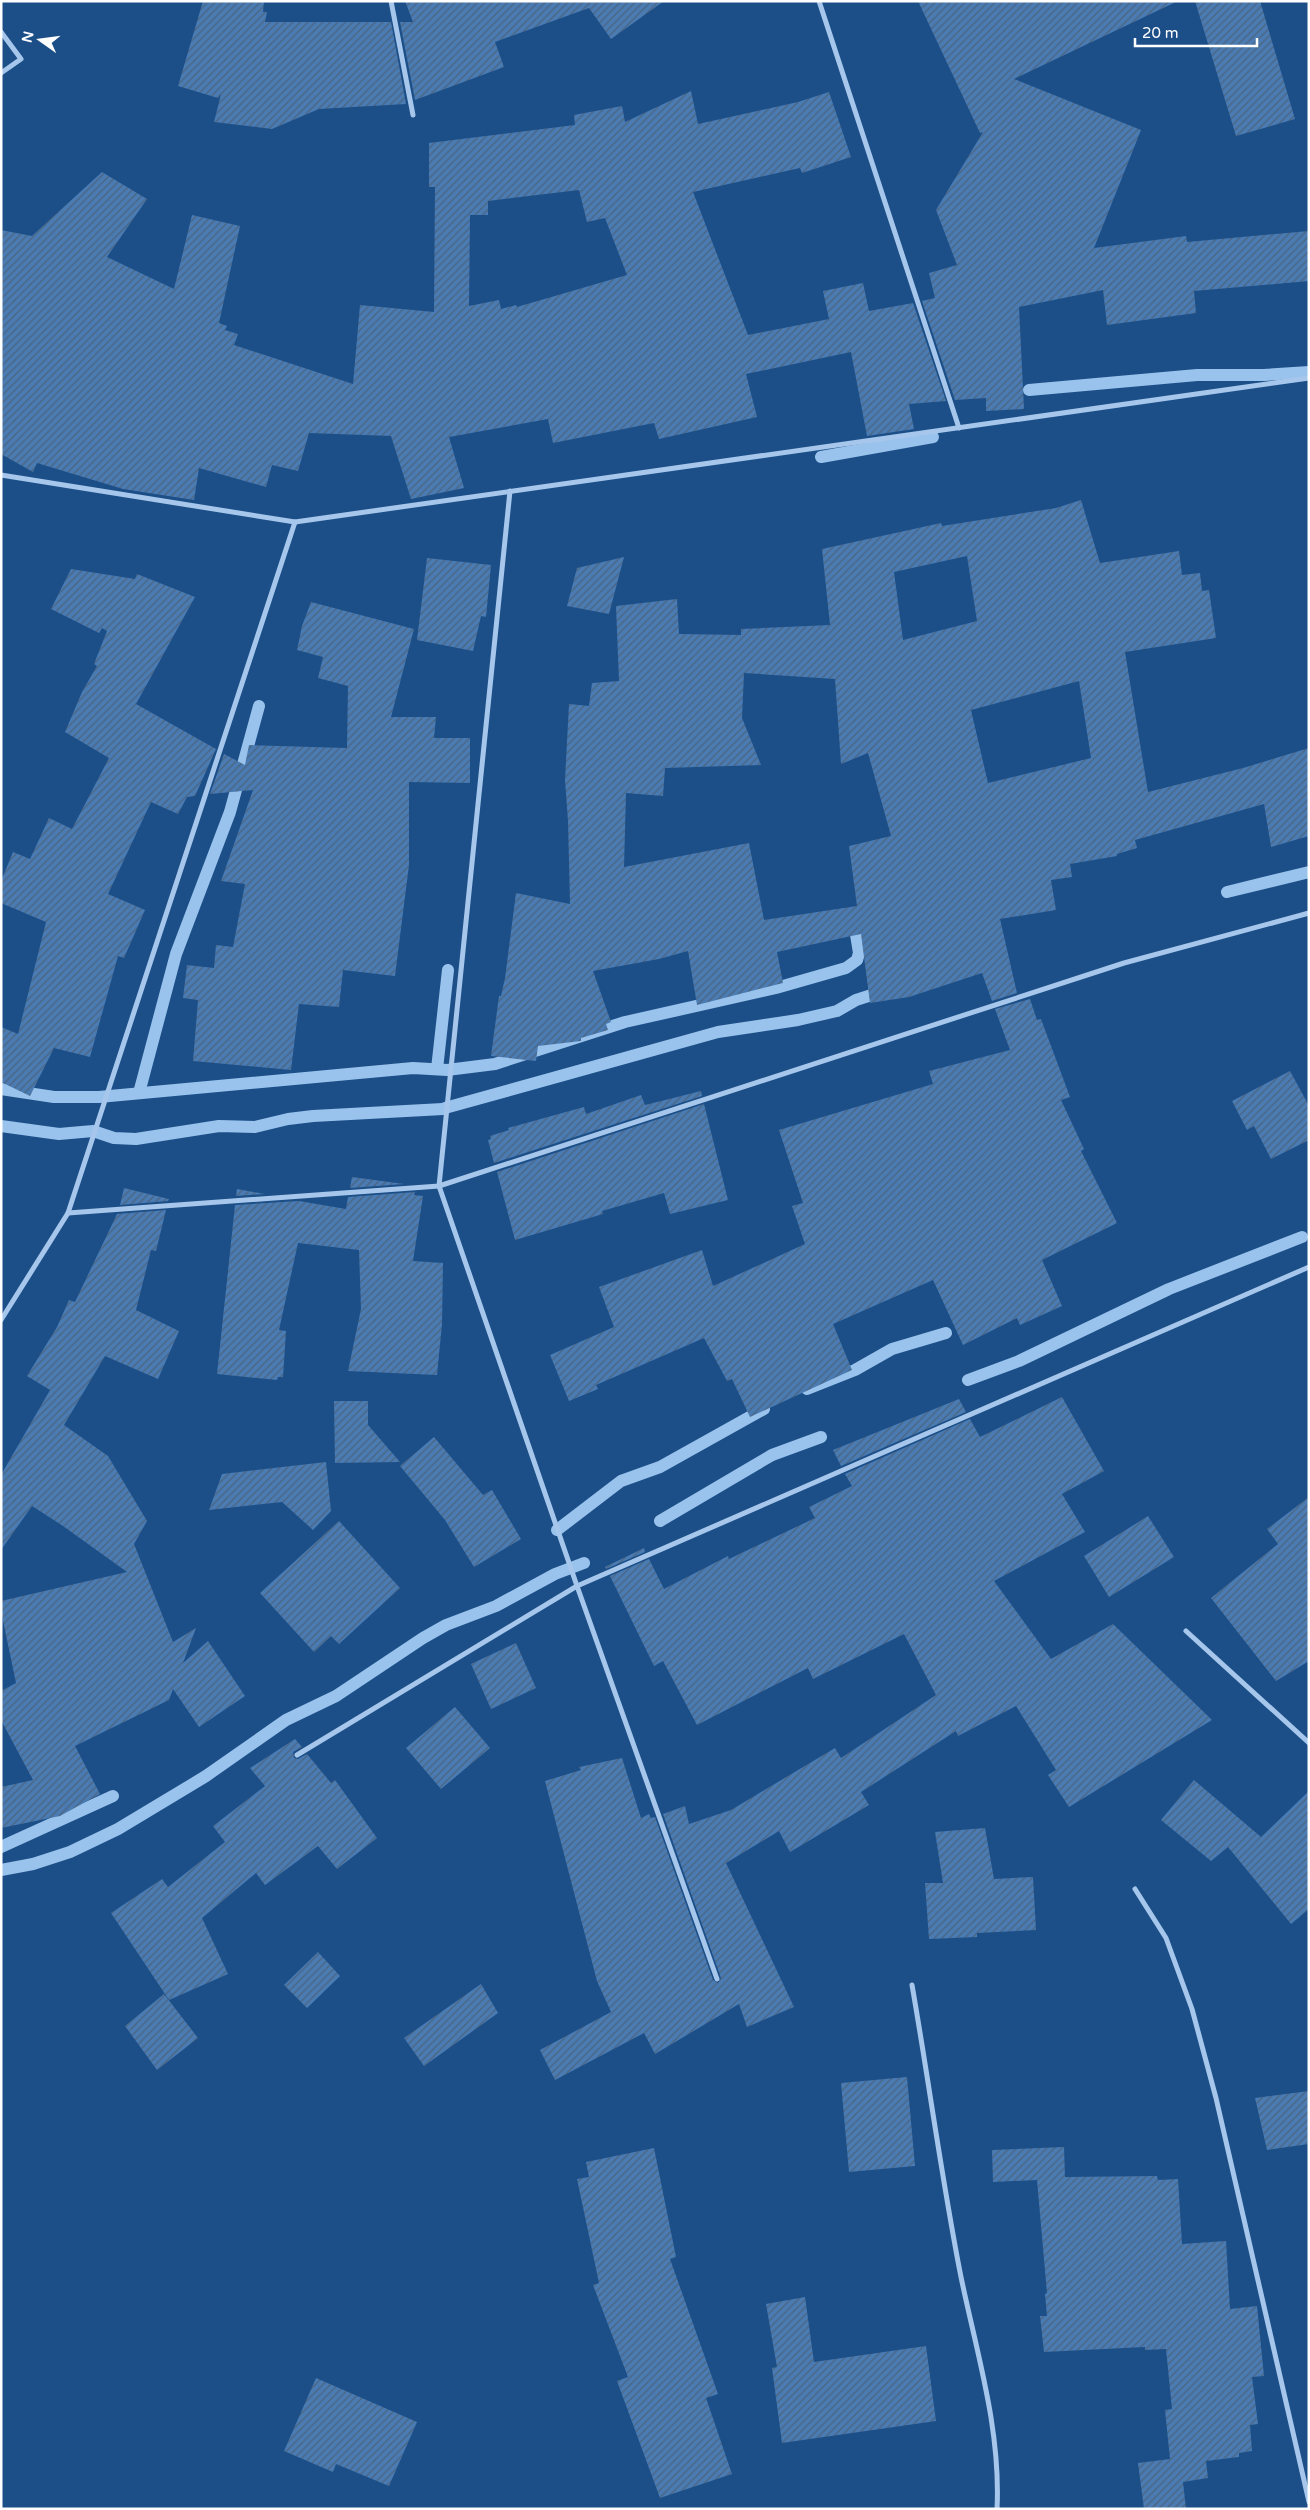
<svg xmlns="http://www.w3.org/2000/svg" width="1310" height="2510" font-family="'Varela Round',sans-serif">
<defs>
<pattern id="building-hatch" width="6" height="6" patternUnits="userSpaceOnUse" patternTransform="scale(1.25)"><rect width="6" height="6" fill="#4a7bb2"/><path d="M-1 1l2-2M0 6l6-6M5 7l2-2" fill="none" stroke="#4b647f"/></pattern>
</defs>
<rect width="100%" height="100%" fill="#1c4f88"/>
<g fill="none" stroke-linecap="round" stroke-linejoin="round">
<g stroke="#99c3ed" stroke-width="12">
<polyline points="1029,390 1197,375 1264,375 1309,372"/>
<polyline points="821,457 933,437"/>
<polyline points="1227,892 1309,872"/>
<polyline points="437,1069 448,970"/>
<polyline points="1,1089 54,1097 99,1097 413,1068 447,1070 495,1064 625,1022 776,988 846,968 857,960 859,953 854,922"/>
<polyline points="139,1093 176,954 230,812 259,706"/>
<polyline points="445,1108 718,1032 798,1020 837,1011 856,1000 884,991"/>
<polyline points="1,1126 59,1134 93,1131 114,1138 136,1139 219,1126 255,1127 288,1119 313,1116 443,1109"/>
<polyline points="968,1380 1019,1361 1169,1289 1302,1237"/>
<polyline points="807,1389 855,1370 892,1349 946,1333"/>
<polyline points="660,1521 772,1455 821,1437"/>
<polyline points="557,1530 621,1481 660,1467 764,1409"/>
<polyline points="1,1847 113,1796"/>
<polyline points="1,1870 33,1864 70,1852 118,1829 206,1776 286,1720 336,1696 423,1638 446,1625 496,1606 555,1574 584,1563"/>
</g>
</g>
<g fill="url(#building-hatch)" fill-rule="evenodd">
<polygon points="203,1 264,1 263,12 267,12 265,22 391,22 406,104 319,109 272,129 214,122 221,94 218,98 178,86"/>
<polygon points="405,1 664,1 611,39 589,8 495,42 504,67 415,100 400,22 413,22"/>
<polygon points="918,1 1178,1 1014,79 1141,130 1094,248 1186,236 1187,242 1309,231 1309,281 1194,291 1196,313 1107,325 1103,290 1019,307 1024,409 986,411 986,398 955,400 922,301 935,298 929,273 957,265 936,210 983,132 980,133"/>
<polygon points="1195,1 1260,1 1295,119 1236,136"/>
<path d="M691,91L698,124L798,102L829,92L851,157L802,173L800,168L693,192L748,335L829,319L823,291L863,283L869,311L913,303L946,401L909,404L914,429L867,436L851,352L746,374L757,417L659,439L654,423L553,443L548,419L449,437L464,488L411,499L391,436L309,433L298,471L272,465L266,487L199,468L194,500L123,489L37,463L33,472L1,454V230L32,236L102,172L147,199L107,257L174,289L192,215L240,226L219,323L227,326L225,330L238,334L234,345L353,384L360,305L434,312L435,187H429V143L575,125L574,115L622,106L625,122ZM579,190L587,222L605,218L627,275L517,307L516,305L501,309L499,300L469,306L470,215H488V201Z"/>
<path d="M1081,500L1100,563L1179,551L1182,575L1200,573L1202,591L1209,590L1216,638L1125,652L1148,792L1243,768L1309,748V836L1271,847L1264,804L1135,840L1137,848L1117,854V856L1070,864L1072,877L1051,880L1056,910L1000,919L1017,993L992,1001L982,973L909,997L870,1003L861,934L777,952L783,983L697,1005L688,951L659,959L593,971L611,1022L606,1024L608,1030L581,1038V1041L538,1046L536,1061L491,1056L499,996H501L505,978L516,893L570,904L568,821L565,780L569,704L589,706L592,683L619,681L616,606L677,599L679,634L741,635V629L830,625L822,549L941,523L942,526L1056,508ZM967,556L977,621L903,640L894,572ZM744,673L835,679L841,764L868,753L891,836L849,846L857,906L764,920L749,843L624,867L626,793L663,796L665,768L761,765L742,718ZM1079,681L1091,758L988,783L971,710Z"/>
<polygon points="624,557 609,614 567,606 577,568"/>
<polygon points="427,558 491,565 486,617 481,616 473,651 417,640"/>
<polygon points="71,569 135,579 137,574 195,597 136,704 216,749 195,796 187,797 178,814 151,802 108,894 145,910 124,958 118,956 90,1057 54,1048 30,1096 1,1082 1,1027 18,1034 46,922 1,903 1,881 13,852 30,859 49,818 72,829 109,758 65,732 82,692 97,666 94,664 107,631 102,628 99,633 51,609"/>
<polygon points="311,602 414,629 391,717 436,717 434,738 470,738 470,783 409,782 409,865 395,976 343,970 339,1007 299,1004 291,1070 193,1061 198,1000 183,998 187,965 214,968 216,945 233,947 245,884 221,881 253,790 210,794 224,754 245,765 249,745 347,748 348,686 318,678 323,657 297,650 302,626"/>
<polygon points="1030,999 1037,1020 1041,1019 1070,1097 1061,1100 1084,1149 1081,1151 1117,1223 1042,1260 1062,1306 1020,1325 1017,1318 963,1345 933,1280 833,1324 852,1370 750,1417 732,1379 727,1381 704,1338 596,1385 598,1389 569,1401 550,1355 614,1327 599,1287 702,1250 713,1286 805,1244 792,1206 803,1203 779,1130 933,1084 929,1071 1010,1050 995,1009"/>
<polygon points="1290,1071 1309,1106 1309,1140 1271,1159 1254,1126 1247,1130 1232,1101"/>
<polygon points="701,1091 702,1096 494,1163 488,1140 491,1139 490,1136 509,1130 508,1128 584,1107 586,1114 641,1095 645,1105"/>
<polygon points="704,1104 728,1200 670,1214 664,1193 602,1211 603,1214 515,1240 497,1172"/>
<polygon points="352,1177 404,1184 350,1188"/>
<polygon points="124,1188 169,1199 168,1201 120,1205"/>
<polygon points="237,1189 265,1194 236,1196"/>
<polygon points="415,1192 414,1195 423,1196 413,1261 443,1263 442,1324 437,1375 348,1371 361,1309 359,1250 298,1243 279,1330 286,1331 283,1377 278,1377 277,1380 217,1374 235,1205 299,1201 346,1209 348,1197"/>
<polygon points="166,1210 156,1251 151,1250 136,1310 179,1331 158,1379 105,1356 64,1425 108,1456 147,1521 134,1544 173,1642 196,1628 183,1663 208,1641 245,1696 199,1727 173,1689 169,1700 75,1746 100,1794 60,1816 1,1828 1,1787 33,1780 1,1720 1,1691 16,1683 1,1611 1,1601 127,1572 63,1526 32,1506 1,1550 1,1475 50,1390 27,1376 57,1327 69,1300 75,1302 117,1214"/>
<polygon points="1062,1397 1104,1471 1062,1494 1085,1532 994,1581 1051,1659 1113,1624 1212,1720 1069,1807 1048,1775 1056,1770 1016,1706 958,1736 956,1731 861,1792 869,1805 790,1852 779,1831 726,1863 794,2007 747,2027 739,2004 655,2054 644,2033 555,2080 540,2050 611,2012 597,1981 545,1781 581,1770 579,1767 622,1758 641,1818 649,1814 651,1818 655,1817 713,1980 718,1983 721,1978 663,1814 685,1806 689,1824 731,1810 835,1748 841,1758 936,1695 904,1634 813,1679 808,1668 697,1725 663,1661 654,1666 610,1576 649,1559 664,1589 728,1556 729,1559 815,1518 809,1507 852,1486 845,1474 970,1419 980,1437"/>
<polygon points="959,1399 966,1412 841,1466 833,1450"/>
<polygon points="334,1401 368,1401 368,1425 400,1462 335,1463"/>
<polygon points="434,1437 483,1495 492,1490 521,1539 474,1567 445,1520 400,1466"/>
<polygon points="326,1462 331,1511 313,1530 282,1502 209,1510 222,1474"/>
<polygon points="1309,1497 1309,1661 1276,1681 1211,1598 1278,1544 1267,1529"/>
<polygon points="1148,1516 1174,1557 1109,1597 1084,1556"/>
<polygon points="339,1521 400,1588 339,1644 331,1636 314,1652 260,1593"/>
<polygon points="644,1548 645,1552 606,1569 605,1567"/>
<polygon points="516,1643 536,1688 491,1709 471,1664"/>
<polygon points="455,1707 490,1748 441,1789 406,1748"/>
<polygon points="295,1739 302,1747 293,1752 294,1758 298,1759 307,1754 331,1783 335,1780 377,1838 337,1869 318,1846 265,1885 256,1873 202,1918 228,1974 169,2000 111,1913 162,1879 168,1887 225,1842 213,1826 265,1786 250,1768"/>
<polygon points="1194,1780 1261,1837 1309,1791 1309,1909 1291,1924 1228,1847 1211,1861 1161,1820"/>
<polygon points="985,1828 994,1879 1033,1877 1036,1930 977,1933 977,1937 929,1939 925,1883 943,1883 935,1832"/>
<polygon points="318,1952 340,1976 307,2008 284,1985"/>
<polygon points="481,1984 498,2013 424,2066 404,2038"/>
<polygon points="164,1994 198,2038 157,2070 125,2026"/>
<polygon points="907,2077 915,2166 849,2172 841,2083"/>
<polygon points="1309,2091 1309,2144 1267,2150 1255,2098"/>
<polygon points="1064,2147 1065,2177 1157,2176 1158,2180 1178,2179 1182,2244 1226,2241 1230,2309 1257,2306 1264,2376 1252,2377 1258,2424 1250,2425 1252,2451 1239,2453 1239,2457 1206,2461 1208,2478 1183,2482 1186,2509 1144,2509 1138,2463 1170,2459 1165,2410 1172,2409 1166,2349 1145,2350 1145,2347 1044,2352 1040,2316 1047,2316 1045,2294 1047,2293 1037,2180 993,2182 992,2150"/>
<polygon points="654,2148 676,2257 670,2259 718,2394 706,2398 732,2474 660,2498 617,2381 628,2377 593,2285 599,2283 577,2179 589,2177 586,2162"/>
<polygon points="805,2297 814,2362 926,2346 936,2421 782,2443 772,2368 777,2367 766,2304"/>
<polygon points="316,2378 417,2422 389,2486 336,2464 333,2472 284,2451"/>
</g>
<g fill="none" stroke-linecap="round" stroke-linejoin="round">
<g stroke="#a6c7eb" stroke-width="5">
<polyline points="391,1 413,115"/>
<polyline points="819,1 959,428"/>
<polyline points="1,32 21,59 1,73"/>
<polyline points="1,475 295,522 1309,378"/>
<polyline points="510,491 439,1186 577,1586 717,1979"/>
<polyline points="68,1213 439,1186 1124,963 1309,913"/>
<polyline points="1,1320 68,1213 295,522"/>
<polyline points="1186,1631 1309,1743"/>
<polyline points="297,1755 577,1586 1309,1267"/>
<polyline points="1135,1889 1166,1938 1192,2009 1216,2098 1309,2502"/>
<path d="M912,1985C929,2082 942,2181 961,2277C977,2354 1001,2430 997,2509"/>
</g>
</g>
<rect width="1310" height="2510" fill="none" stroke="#ffffff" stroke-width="5"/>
<g transform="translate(40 40) rotate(284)" stroke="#1c4f88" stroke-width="4" paint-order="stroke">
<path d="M0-4L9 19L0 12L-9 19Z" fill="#ffffff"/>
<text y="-8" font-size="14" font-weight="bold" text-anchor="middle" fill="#ffffff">N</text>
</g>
<path d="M1135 38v8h122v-8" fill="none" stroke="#ffffff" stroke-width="2.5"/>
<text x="1142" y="38" font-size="15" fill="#ffffff" stroke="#1c4f88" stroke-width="4" paint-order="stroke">20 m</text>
</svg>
